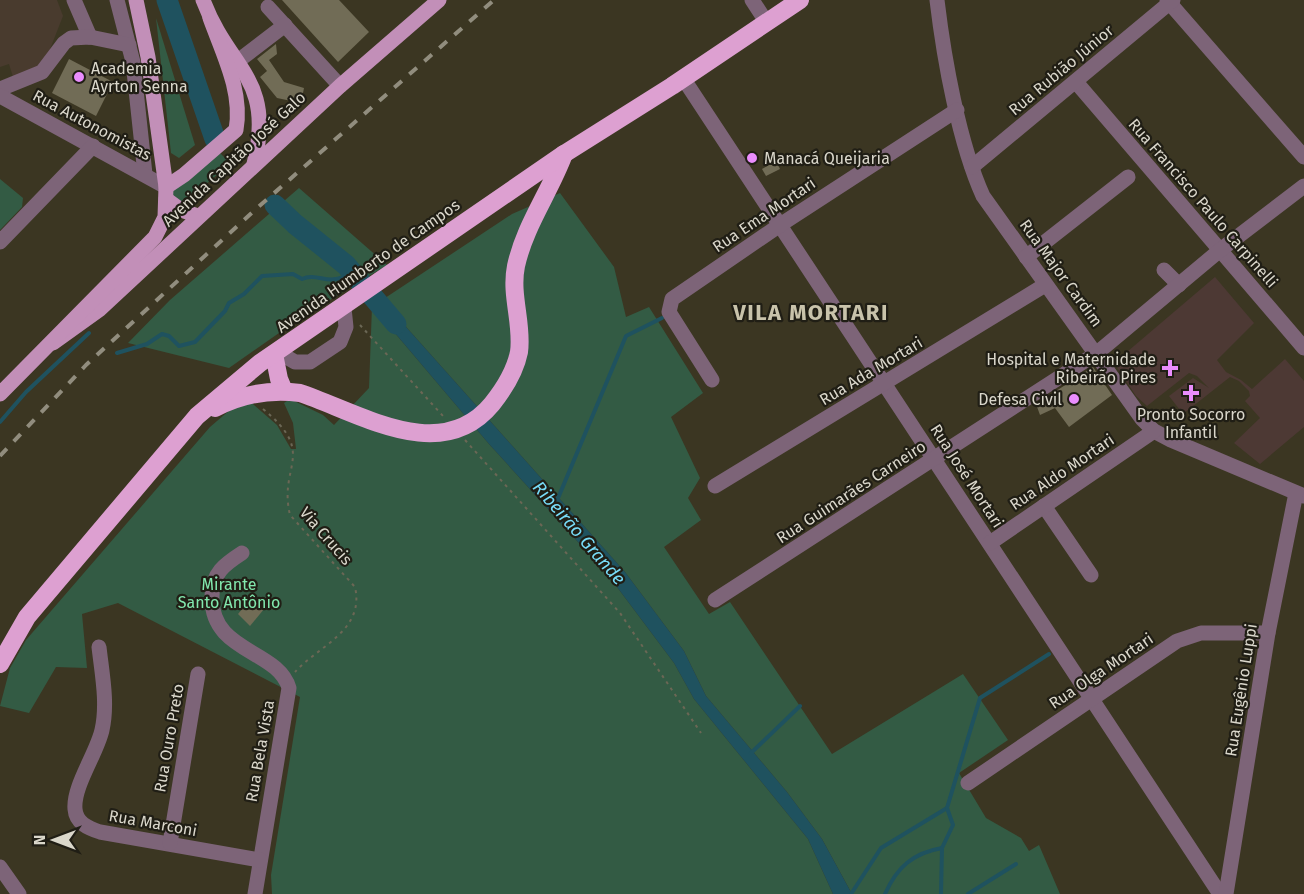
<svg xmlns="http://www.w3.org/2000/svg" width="1304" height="894" font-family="'Fira Sans',sans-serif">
<rect width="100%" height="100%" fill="#3b3622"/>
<polygon fill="#493b2e" points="0,0 57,0 63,16 43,67 13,77 9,64 0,67"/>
<polygon fill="#4d3934" points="1215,277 1254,323 1217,360 1226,372 1241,380 1252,389 1285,359 1304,381 1304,427 1260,464 1234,443 1260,418 1245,401 1250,396 1249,391 1239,381 1230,377 1183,414 1169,396 1193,378 1209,388 1197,376 1189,373 1147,406 1136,396 1114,363"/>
<g fill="#335b44">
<polygon points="156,18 195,145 179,158 171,153"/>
<polygon points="220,153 228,161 226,167 184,203 178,204 172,197 172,189"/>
<polygon points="0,179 23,198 22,207 0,230"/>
<polygon points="299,188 387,265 299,319 229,368 128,343 170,300"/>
<polygon points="560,193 614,267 626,317 649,307 703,393 671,417 700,478 688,498 701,520 664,547 709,614 730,602 832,754 963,674 1008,740 959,773 986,818 1021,838 1029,851 1039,845 1060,894 852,894 822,839 787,792 706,696 684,651 625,572 382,300 512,214"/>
<polygon points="372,306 489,444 608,575 674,663 694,699 808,839 833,894 272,894 271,875 300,697 118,603 82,614 87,668 56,667 29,713 0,706 10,668 26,640 210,427 245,397 277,425 291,449 296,449 293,423 284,403 290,399 323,415 334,425 369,388"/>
</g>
<polygon fill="#1f525f" points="382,300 625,572 684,651 706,696 787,792 822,839 852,894 833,894 808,839 694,699 674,663 608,575 489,444 372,306"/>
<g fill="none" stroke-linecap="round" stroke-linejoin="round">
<g stroke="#1f525f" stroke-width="4">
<path d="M117,353L147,344L162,334L169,336L179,346L195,342L225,311L229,303L244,294L262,276L293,274L302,279C314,273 325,282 336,279C344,277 347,275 356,277"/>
<polyline points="0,422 26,392 89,333"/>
<polyline points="556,503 626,336 662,318"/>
<polyline points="751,753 800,706"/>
<polyline points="851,894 881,848 947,808"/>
<path d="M885,894C897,867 913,853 942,848"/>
<polyline points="941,894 942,848 953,825 947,808 980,698 1049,654"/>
<polyline points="968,894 1016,864"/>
</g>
<g stroke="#1f525f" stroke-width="21">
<polyline points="167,0 215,139"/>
<polyline points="275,205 295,224 346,265 396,324"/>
</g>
</g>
<g fill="#716c56">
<polygon points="282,0 339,0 369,32 338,62"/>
<polygon points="276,44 277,54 269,60 284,82 304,88 301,103 277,98 260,77 267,71 257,59"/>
<polygon points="69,59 113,82 96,116 52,93"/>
<polygon points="776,161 780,169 766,176 762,169"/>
<polygon points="1093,367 1112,395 1069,427 1055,408 1040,415 1036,404"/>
<polygon points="251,598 264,609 250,626 238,614"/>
</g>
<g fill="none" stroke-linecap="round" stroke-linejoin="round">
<g stroke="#6b6755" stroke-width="2" stroke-dasharray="3 4.5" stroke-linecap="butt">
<polyline points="360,325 443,416"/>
<path d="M263,409C318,454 278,465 290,515L355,587C365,631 318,646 295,672"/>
<polyline points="465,440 620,613 701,733"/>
</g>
<g stroke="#7d6478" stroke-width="15">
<polyline points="74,0 90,37"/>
<polyline points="117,0 133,62 145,174"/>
<polyline points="752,0 767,23"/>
<path d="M937,0C944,59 959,143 983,196L1142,419L1154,431L1171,440L1304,496"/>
<polyline points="1167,0 1304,157"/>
<polyline points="268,7 340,86"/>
<polyline points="238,61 285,25"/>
<polyline points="683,78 1220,894"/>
<polyline points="1076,82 1304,348"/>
<polyline points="0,89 42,72 64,43 71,38 90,37 129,45"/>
<polyline points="0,96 166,187"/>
<polyline points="972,167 1173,0"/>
<polyline points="0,242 93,146"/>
<polyline points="1026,257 1128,177"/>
<polyline points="1164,270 1179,285"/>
<polyline points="278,352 295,362 310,362 340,342 346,327 344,308"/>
<polyline points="712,380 669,312 672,299 780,225 957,110"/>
<polyline points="715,486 1045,285"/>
<polyline points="1044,506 1091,575"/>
<polyline points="990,543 1154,431"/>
<path d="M242,553C225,564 212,573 212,596C210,653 278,649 289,688L255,894"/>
<polyline points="715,600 1097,353 1219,251 1304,186"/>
<path d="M99,647C102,674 108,703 102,730C97,753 73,786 75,809C76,823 88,828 100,832L260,860"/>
<polyline points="968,783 1177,641 1201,633 1268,633"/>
<polyline points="170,843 198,674"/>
<polyline points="0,867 19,894"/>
<polyline points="1226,894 1268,633 1296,493"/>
</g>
<g stroke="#c28fb8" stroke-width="15">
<path d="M203,0C229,70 275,77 254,164"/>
<path d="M166,187L184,175L236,130C243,92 223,54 210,18"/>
<polyline points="166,199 181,210 198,216"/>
<polyline points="53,343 99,310 340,86 439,0"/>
<polyline points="0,394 155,237 165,217 166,187 148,57 136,0"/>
</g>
<g stroke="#dda0d1" stroke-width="18">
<polyline points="274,354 279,379 284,391"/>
<path d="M215,408C242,394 270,389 300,393C360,413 441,466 492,404C504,389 515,372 519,352C523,324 510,295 516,266C525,225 550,192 564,154"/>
<polyline points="0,664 27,617 197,416 260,363 564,154 672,86 800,0"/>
</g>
<polyline stroke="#918d7e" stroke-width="4" stroke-dasharray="10 10" stroke-linecap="butt" points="0,456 86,365 256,209 494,0"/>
</g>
<g fill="#ea8dfd" stroke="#201e15" stroke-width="2">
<circle cx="79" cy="77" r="6"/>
<circle cx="752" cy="158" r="6"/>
<path d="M1167 359h6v6h6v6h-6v6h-6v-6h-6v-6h6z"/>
<path d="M1188 384h6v6h6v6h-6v6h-6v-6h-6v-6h6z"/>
<circle cx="1074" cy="399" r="6"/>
</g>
<g text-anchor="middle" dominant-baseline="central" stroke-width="4.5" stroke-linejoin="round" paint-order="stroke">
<g font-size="16" fill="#dad7cb" stroke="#201e15" text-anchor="start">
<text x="91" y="68">Academia<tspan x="91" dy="18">Ayrton Senna</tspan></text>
<text x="764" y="158">Manacá Queijaria</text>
<text x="1156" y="359" text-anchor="end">Hospital e Maternidade<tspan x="1156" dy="18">Ribeirão Pires</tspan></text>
<text x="1062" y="399" text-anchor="end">Defesa Civil</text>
<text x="1191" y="414" text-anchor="middle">Pronto Socorro<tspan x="1191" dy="18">Infantil</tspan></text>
</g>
<g font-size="16" fill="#dad7cb" stroke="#201e15">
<text transform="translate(1061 70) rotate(-40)">Rua Rubião Júnior</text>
<text transform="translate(92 125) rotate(28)">Rua Autonomistas</text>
<text transform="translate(234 159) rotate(-43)">Avenida Capitão José Galo</text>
<text transform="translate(1203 203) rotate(49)">Rua Francisco Paulo Carpinelli</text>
<text transform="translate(764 215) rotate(-34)">Rua Ema Mortari</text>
<text transform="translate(368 266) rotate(-35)">Avenida Humberto de Campos</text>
<text transform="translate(1061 273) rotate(54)">Rua Major Cardim</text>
<text transform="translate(871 371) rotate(-31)">Rua Ada Mortari</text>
<text transform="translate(1062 472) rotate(-34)">Rua Aldo Mortari</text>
<text transform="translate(967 476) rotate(57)">Rua José Mortari</text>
<text transform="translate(851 492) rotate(-33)">Rua Guimarães Carneiro</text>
<text transform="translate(326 536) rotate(49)">Via Crucis</text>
<text transform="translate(1101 671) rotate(-34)">Rua Olga Mortari</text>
<text transform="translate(1241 690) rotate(-81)">Rua Eugênio Luppi</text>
<text transform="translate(169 738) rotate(-80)">Rua Ouro Preto</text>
<text transform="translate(260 751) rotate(-80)">Rua Bela Vista</text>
<text transform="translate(153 823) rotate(10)">Rua Marconi</text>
</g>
<g font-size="16" fill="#82e8ae" stroke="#201e15">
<text x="229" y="584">Mirante<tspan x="229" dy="18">Santo Antônio</tspan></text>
</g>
<g font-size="18" font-style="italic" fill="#78dcf8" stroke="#201e15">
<text transform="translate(579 533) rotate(49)">Ribeirão Grande</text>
</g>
<g font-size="22" font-weight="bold" letter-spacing="1.5" fill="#c9c3ab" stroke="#201e15">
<text x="811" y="312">VILA MORTARI</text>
</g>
</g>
<g transform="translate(54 840) rotate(270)" stroke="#201e15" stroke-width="4.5" paint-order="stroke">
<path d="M0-4.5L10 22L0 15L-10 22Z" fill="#dad7cb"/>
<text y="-9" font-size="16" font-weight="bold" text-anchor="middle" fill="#dad7cb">N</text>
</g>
</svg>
